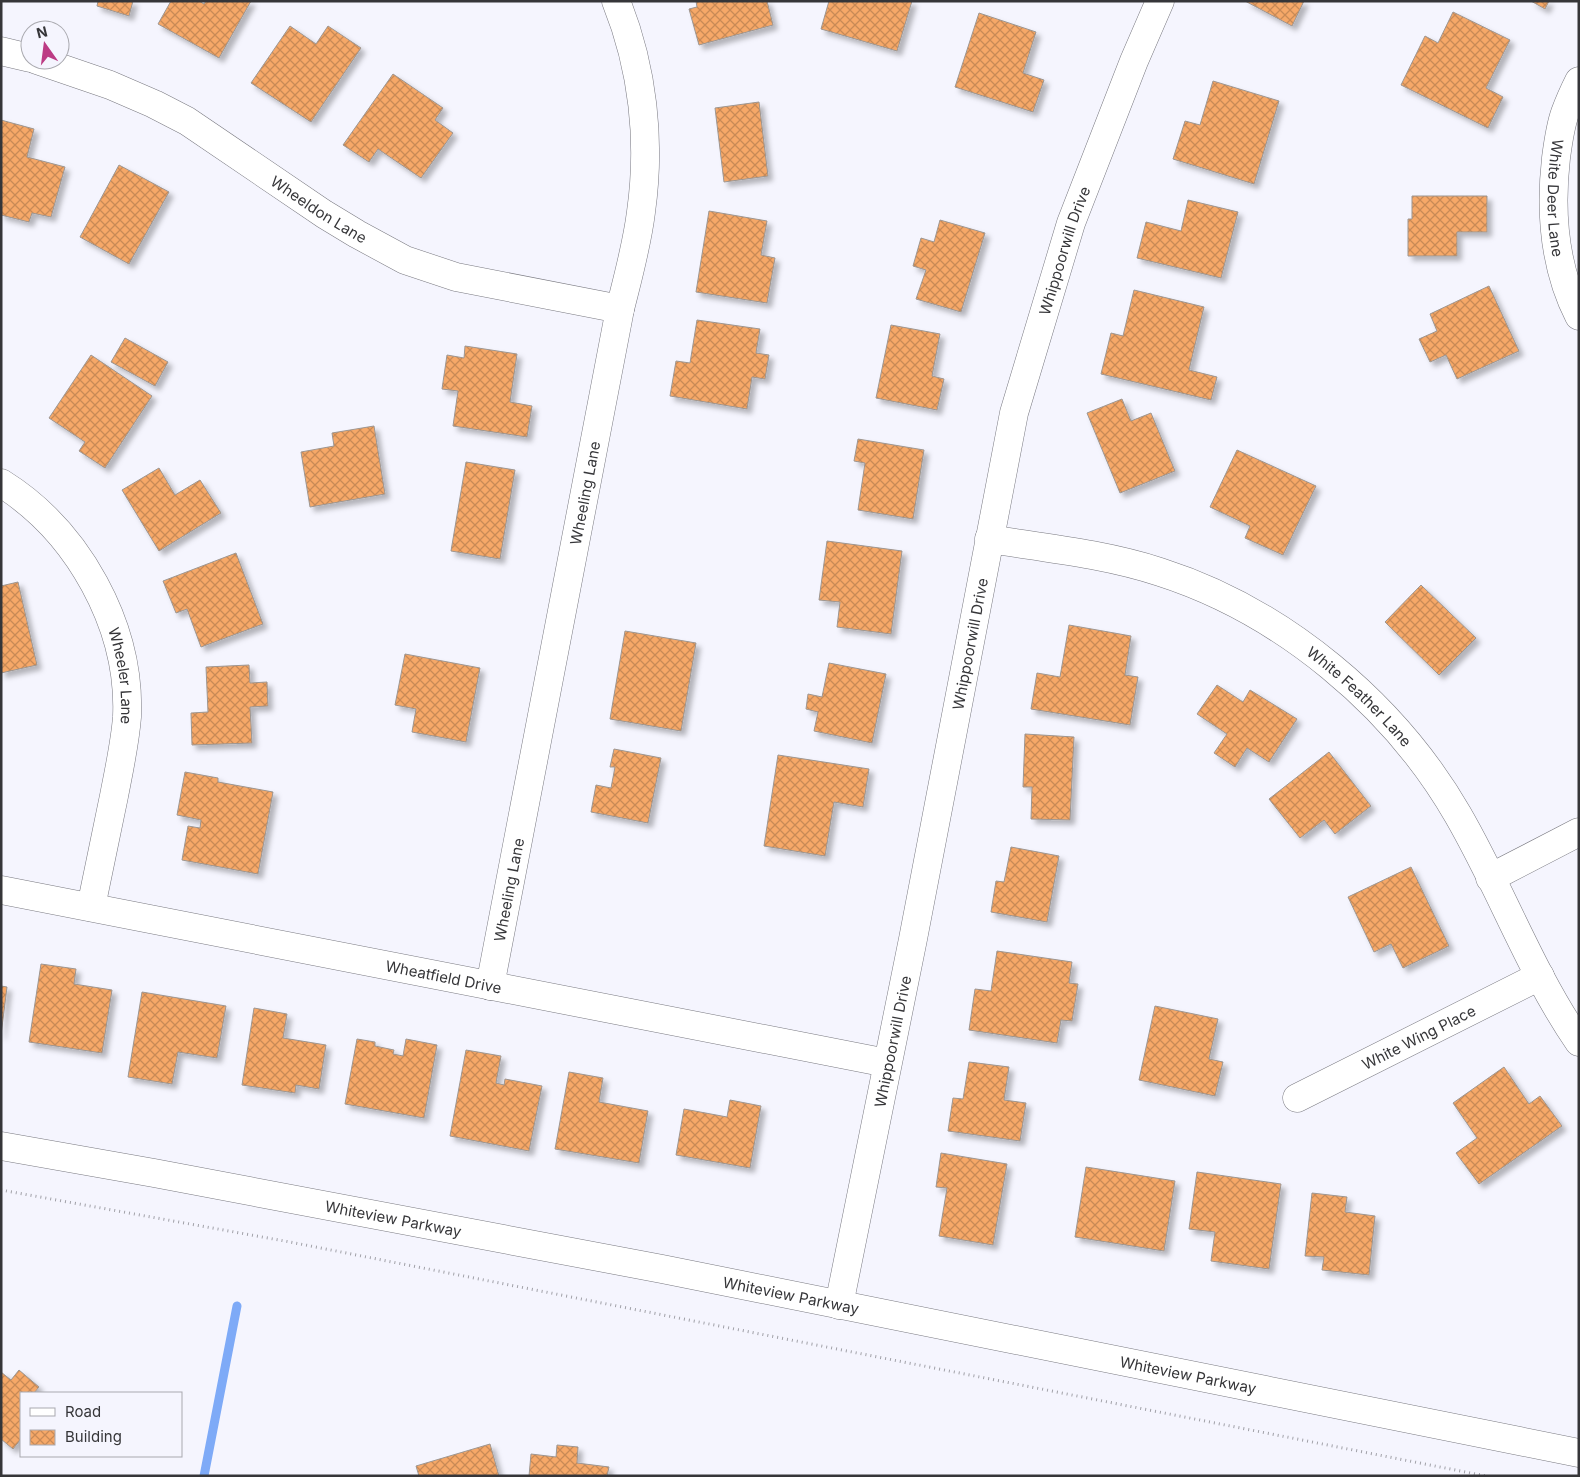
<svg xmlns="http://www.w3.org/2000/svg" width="1580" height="1477" font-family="Inter,sans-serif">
<defs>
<pattern id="building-cross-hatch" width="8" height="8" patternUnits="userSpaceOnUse" patternTransform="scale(1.25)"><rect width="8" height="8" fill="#f6a868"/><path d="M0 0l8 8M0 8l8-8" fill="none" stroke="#c88a57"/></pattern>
<filter id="shadow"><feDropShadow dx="4.5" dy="4.5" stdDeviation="2.5" flood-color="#0004"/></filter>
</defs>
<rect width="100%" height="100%" fill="#f5f5fe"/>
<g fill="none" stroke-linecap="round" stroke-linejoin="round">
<polyline stroke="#7eaaf7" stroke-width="9" points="204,1476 237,1306"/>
</g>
<g fill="url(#building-cross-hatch)" stroke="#9d9691" filter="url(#shadow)">
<polygon points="98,1 133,1 129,16 97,6"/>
<polygon points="171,1 199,1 204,4 206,1 251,1 219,58 158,24"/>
<polygon points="696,1 767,1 773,25 699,45 689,9 697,7"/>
<polygon points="829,1 912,1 897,51 821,29"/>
<polygon points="1245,1 1304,1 1292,26"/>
<polygon points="1531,1 1549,1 1545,9"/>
<polygon points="1453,12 1510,40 1486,88 1503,97 1488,128 1401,85 1425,36 1438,43"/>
<polygon points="979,13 1036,32 1023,73 1044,80 1033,112 955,87"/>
<polygon points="290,26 316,44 328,26 361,48 311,122 251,83"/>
<polygon points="393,74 443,108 435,120 453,133 421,178 378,149 369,162 343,145"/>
<polygon points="1213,81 1279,101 1254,184 1173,159 1185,121 1200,125"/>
<polygon points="759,102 768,176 724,182 715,108"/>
<polygon points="1,120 34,129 27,157 65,167 51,217 32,213 29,222 1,215"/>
<polygon points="119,165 169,192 129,264 80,237"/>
<polygon points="1412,196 1487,196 1487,232 1457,232 1457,256 1408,256 1408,219 1412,219"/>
<polygon points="1188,200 1238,212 1221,278 1137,258 1146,222 1181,231"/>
<polygon points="709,211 767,221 761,255 775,258 767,303 696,292"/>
<polygon points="940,220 985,233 961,312 916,299 926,270 913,266 921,238 934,242"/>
<polygon points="1489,286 1519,351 1457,379 1446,355 1430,362 1419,339 1437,331 1430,314"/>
<polygon points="1134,290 1204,307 1189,370 1217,377 1211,400 1101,374 1111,333 1123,336"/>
<polygon points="697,320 760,329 756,353 769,355 765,379 752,377 747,409 670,396 676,361 690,363"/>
<polygon points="891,325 940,334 932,376 944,379 937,410 876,398"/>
<polygon points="125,338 168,362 155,386 111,362"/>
<polygon points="465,346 517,354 510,402 532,406 527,437 453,426 458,391 442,389 447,355 464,358"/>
<polygon points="91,355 152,396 105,468 79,451 85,442 49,418"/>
<polygon points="1122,399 1131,421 1151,413 1175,471 1120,493 1087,413"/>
<polygon points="374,426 385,494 310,507 301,452 334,446 332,433"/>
<polygon points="858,439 924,450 913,519 858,510 865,463 854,461"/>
<polygon points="1237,450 1316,486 1283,555 1245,538 1250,526 1210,507"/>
<polygon points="466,462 515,470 500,559 451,551"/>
<polygon points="159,468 175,495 200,480 221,513 159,551 122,490"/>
<polygon points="827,541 902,551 891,634 837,627 840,602 819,600"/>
<polygon points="236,553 263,624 201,647 187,609 176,613 163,581"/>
<polygon points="18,582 37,665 1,673 1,586"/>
<polygon points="1421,585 1476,638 1439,675 1385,622"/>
<polygon points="1069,625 1131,636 1125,675 1138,677 1130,725 1031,709 1037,673 1060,677"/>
<polygon points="625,631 696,643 681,731 610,719"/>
<polygon points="405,654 480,668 466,742 412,732 416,709 395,705"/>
<polygon points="829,663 886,674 872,743 814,731 818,712 806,709 808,694 822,697"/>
<polygon points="249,665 250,683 267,682 268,706 250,707 252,743 192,745 191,713 208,712 206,667"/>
<polygon points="1217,685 1243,702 1250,690 1297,719 1269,762 1247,748 1235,767 1214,753 1227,734 1197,714"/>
<polygon points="1025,734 1074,737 1070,820 1031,819 1032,787 1023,787"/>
<polygon points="614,749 661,758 648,823 591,812 596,785 611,788 615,767 610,767"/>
<polygon points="1329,752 1371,806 1335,834 1324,820 1300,838 1269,799"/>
<polygon points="778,755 869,769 863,807 834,802 825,856 764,846"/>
<polygon points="185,772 218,778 218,782 273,792 258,874 182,860 188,826 200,828 201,820 177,815"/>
<polygon points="1011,847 1059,856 1047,922 991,912 996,881 1004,882"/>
<polygon points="1411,867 1449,946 1403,968 1391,944 1374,952 1348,897"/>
<polygon points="997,951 1072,962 1069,983 1078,984 1072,1021 1061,1020 1057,1043 969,1030 975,989 991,991"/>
<polygon points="41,964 76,969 74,984 112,990 102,1053 29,1042"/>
<polygon points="1,986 7,987 1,1035"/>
<polygon points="142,992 226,1006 217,1058 178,1052 172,1084 128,1077"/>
<polygon points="1155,1006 1218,1019 1209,1059 1223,1062 1215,1096 1139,1080"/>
<polygon points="254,1008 287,1014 283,1038 326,1045 319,1089 296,1085 295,1093 242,1085"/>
<polygon points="357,1039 375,1042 375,1046 394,1050 393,1054 403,1056 406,1039 437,1045 424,1118 345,1104"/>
<polygon points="466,1050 501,1056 496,1083 504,1085 505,1079 542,1086 529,1151 450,1136"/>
<polygon points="969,1062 1009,1067 1004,1100 1026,1103 1020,1141 948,1131 953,1098 963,1099"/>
<polygon points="1504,1067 1529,1104 1540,1096 1562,1126 1479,1184 1456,1153 1477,1138 1453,1103"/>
<polygon points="569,1072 603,1078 599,1102 648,1111 639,1163 555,1149"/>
<polygon points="730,1100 761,1106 750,1168 676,1155 684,1109 727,1117"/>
<polygon points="941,1153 1007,1164 993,1245 939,1236 947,1188 936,1187"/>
<polygon points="1086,1167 1175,1181 1164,1251 1075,1237"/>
<polygon points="1197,1172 1281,1184 1269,1269 1211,1261 1215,1232 1189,1229"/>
<polygon points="1312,1193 1347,1197 1345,1212 1375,1216 1369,1275 1322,1270 1324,1257 1305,1256"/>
<polygon points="19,1370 39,1387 34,1393 21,1393 21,1439 13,1449 1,1439 1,1372 11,1380"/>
<polygon points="490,1444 499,1476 419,1476 416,1466"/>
<polygon points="557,1445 578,1447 577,1463 609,1467 607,1476 529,1476 531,1454 556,1457"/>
</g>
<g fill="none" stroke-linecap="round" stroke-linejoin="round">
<g stroke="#797980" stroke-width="29">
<g id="minor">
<polyline points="1,51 30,58"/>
<path id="s1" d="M37,60L110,85L154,104L187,121L324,214L357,234L405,260L456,277L620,309"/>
<path id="s2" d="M1579,81C1574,91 1569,102 1565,113C1560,127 1558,143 1556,158C1550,211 1554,267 1579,316"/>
<path id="s3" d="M1,483C78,531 131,626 127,717C125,743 119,770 114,796C106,833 99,870 91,907"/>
<path id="s4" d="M989,539C1046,548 1105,554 1160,572C1282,611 1394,704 1458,815C1501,889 1530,971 1579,1042"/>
<polyline points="1490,878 1579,832"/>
<path id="s5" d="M1,890L887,1063"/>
<path id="s6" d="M490,986L620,309C628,277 637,245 641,212C651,141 643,68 616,1"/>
<path id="s7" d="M1297,1098L1540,976"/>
</g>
</g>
<g stroke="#797980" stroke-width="29">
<g id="tertiary">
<path id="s8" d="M1,1146L154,1173L662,1269L1579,1453"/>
<path id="s9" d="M839,1305L913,939L1014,413L1071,223L1134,61L1160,1"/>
</g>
</g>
<polyline stroke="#a0a0a7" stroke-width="3" stroke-dasharray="1 4" stroke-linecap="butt" points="1,1190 290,1242 1486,1476"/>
<use href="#minor" stroke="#fff" stroke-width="28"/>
<use href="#tertiary" stroke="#fff" stroke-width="28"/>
</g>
<g text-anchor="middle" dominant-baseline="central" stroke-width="4" stroke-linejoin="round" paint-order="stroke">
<g font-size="15" fill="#363639" stroke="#f5f5fe">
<text stroke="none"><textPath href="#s2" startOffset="121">White Deer Lane</textPath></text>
<text stroke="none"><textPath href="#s1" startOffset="321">Wheeldon Lane</textPath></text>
<text stroke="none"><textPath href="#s9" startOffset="1079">Whippoorwill Drive</textPath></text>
<text stroke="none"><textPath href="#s6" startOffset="502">Wheeling Lane</textPath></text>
<text stroke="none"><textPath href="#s9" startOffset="674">Whippoorwill Drive</textPath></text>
<text stroke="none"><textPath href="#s3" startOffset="236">Wheeler Lane</textPath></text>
<text stroke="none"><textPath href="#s4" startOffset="412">White Feather Lane</textPath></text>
<text stroke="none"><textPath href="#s6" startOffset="98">Wheeling Lane</textPath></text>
<text stroke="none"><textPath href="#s5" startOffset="451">Wheatfield Drive</textPath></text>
<text stroke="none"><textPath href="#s7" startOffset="136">White Wing Place</textPath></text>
<text stroke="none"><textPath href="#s9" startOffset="269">Whippoorwill Drive</textPath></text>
<text stroke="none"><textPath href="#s8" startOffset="399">Whiteview Parkway</textPath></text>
<text stroke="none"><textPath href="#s8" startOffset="804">Whiteview Parkway</textPath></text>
<text stroke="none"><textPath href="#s8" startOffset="1209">Whiteview Parkway</textPath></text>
</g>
</g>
<rect width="1580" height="1477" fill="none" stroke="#363639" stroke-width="5"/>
<rect x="20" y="1392" width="162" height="65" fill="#f5f5fe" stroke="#a9a9af"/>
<rect x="30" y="1408" width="25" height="8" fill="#ffffff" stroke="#a9a9af"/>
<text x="65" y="1417" font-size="15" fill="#363639">Road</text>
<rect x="30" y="1430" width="25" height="15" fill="url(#building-cross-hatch)" stroke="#a9a9af"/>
<text x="65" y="1442" font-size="15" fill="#363639">Building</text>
<g transform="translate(45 45) rotate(346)"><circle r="24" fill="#f5f5fe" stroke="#a9a9af"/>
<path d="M0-4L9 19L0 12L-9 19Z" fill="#bc3b84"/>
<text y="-8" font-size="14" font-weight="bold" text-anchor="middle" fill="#363639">N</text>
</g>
</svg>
